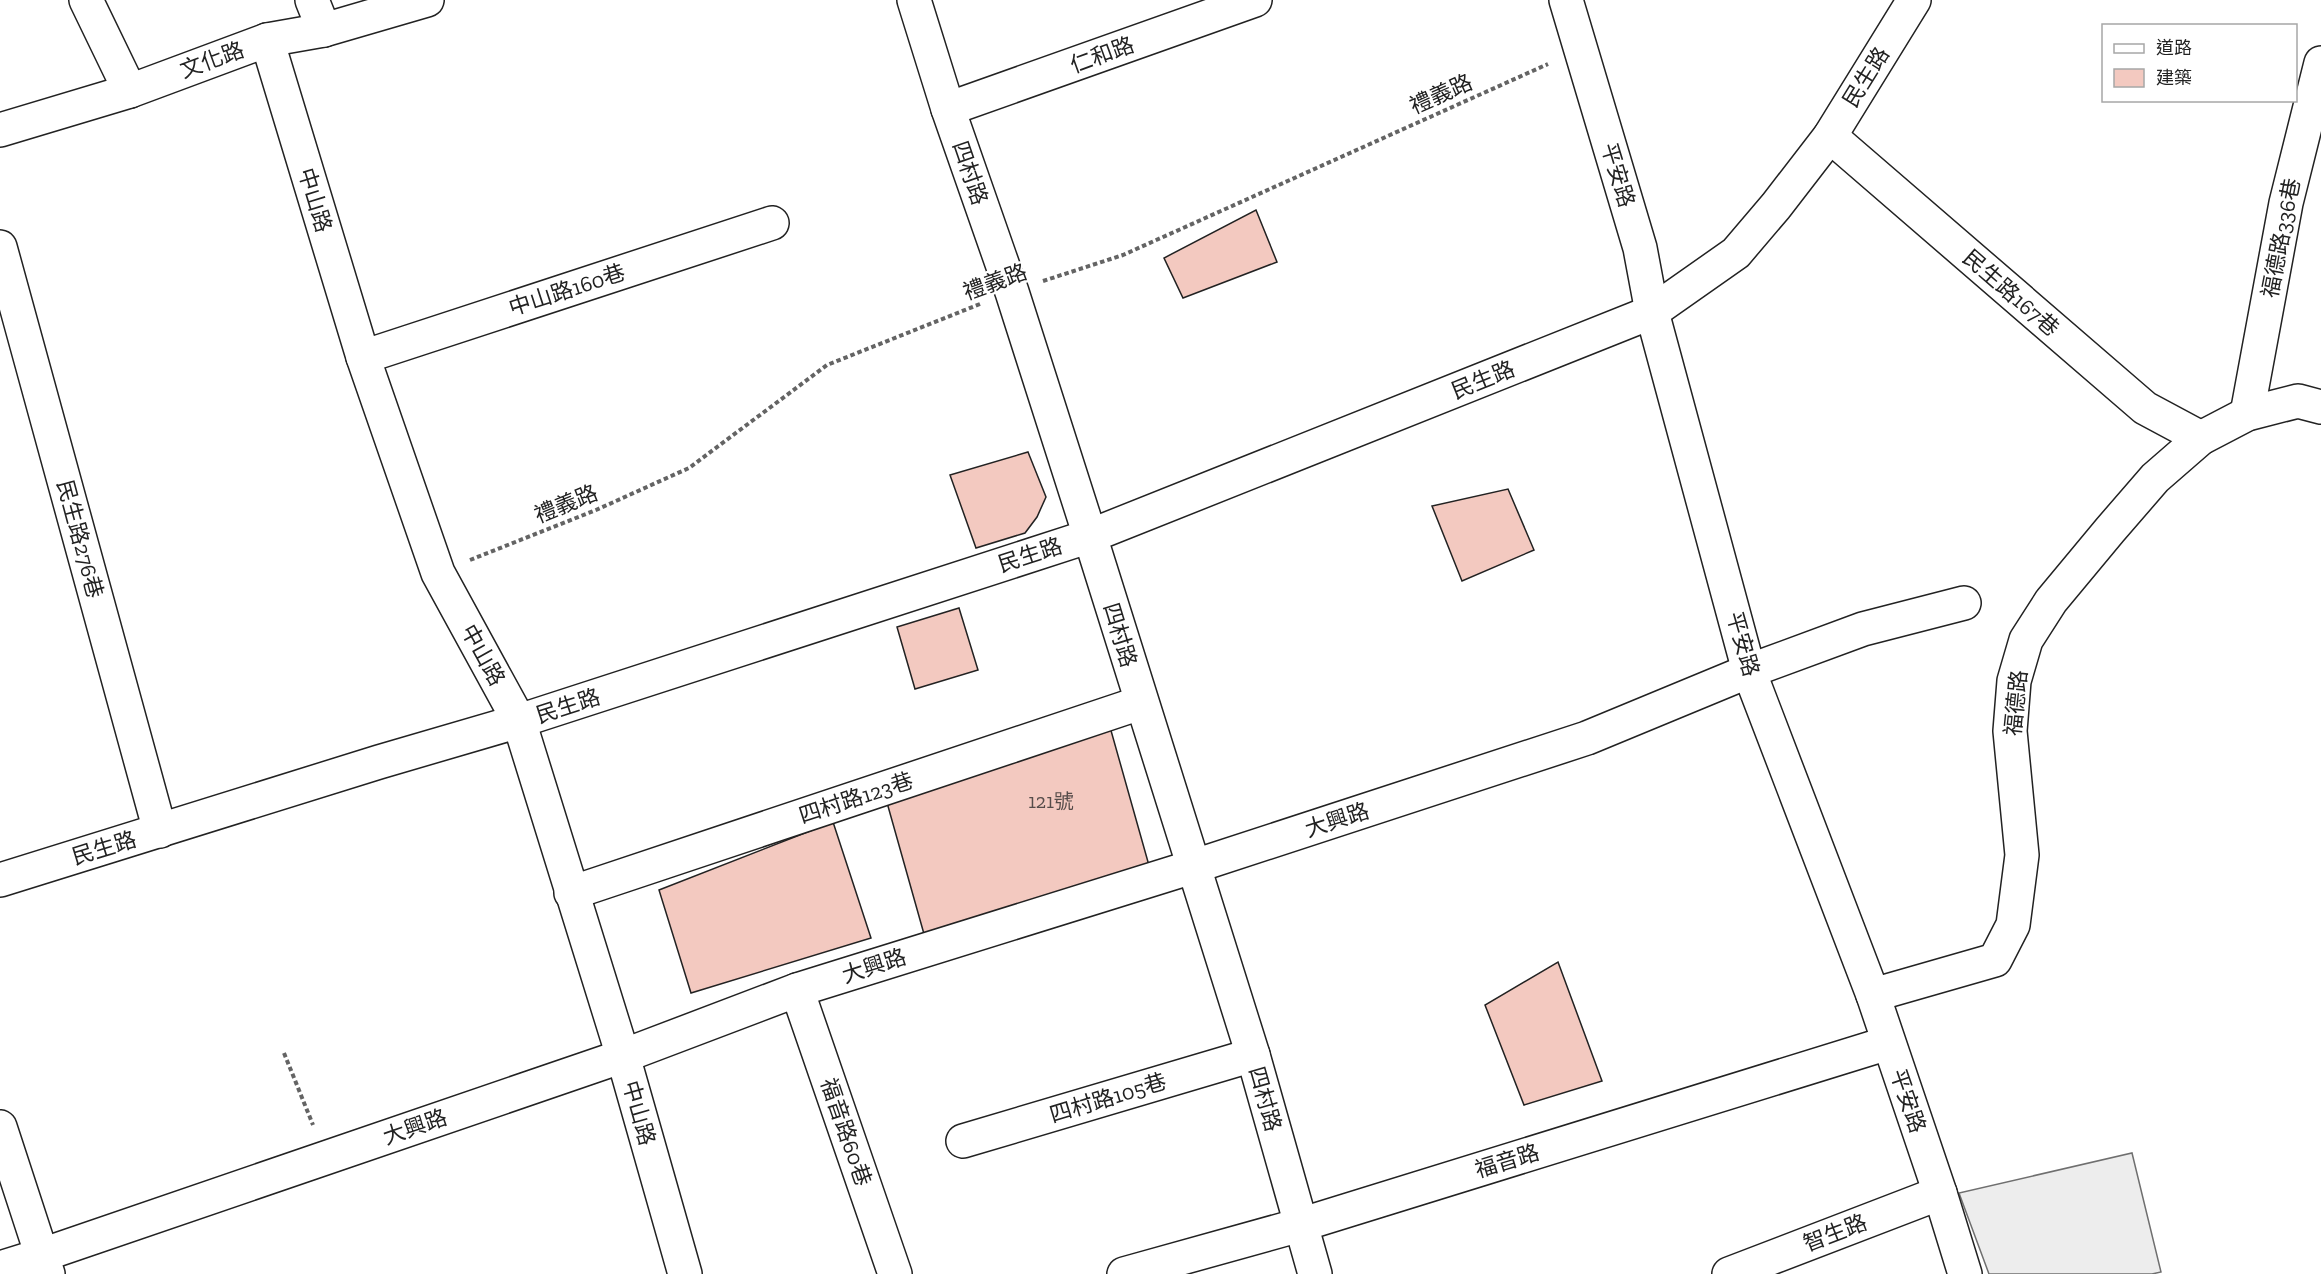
<svg xmlns="http://www.w3.org/2000/svg" width="2321" height="1274" font-family="'Zilla Slab','Noto Sans TC',serif">
<rect width="100%" height="100%" fill="#fff"/>
<polygon fill="#ededed" stroke="#6f6f6f" stroke-width="1.5" points="2132,1153 2161,1272 2152,1274 1989,1274 1959,1193"/>
<g fill="#f3c9c0" stroke="#222" stroke-width="1.5">
<polygon points="1256,210 1277,262 1183,298 1164,258"/>
<polygon points="1028,452 1046,497 1037,517 1025,533 976,548 950,475"/>
<polygon points="1508,489 1534,550 1462,581 1432,506"/>
<polygon points="959,608 978,670 915,689 897,627"/>
<polygon points="1110,727 1150,869 924,934 884,792"/>
<polygon points="833,822 871,938 691,993 659,890"/>
<polygon points="1558,962 1602,1081 1524,1105 1485,1005"/>
</g>
<g fill="none" stroke-linecap="round" stroke-linejoin="round">
<g stroke="#222" stroke-width="36">
<g id="minor">
<polyline points="86,0 130,91"/>
<polyline points="312,0 324,30"/>
<polyline points="1566,0 1640,248 1652,312 1749,671 1873,995 1940,1193 1965,1274"/>
<polyline points="267,40 363,357 438,573 519,721 623,1056 685,1274"/>
<polyline points="948,109 1255,0"/>
<polyline points="0,130 130,91 267,40 324,30 427,0"/>
<polyline points="1830,136 2145,408 2201,438"/>
<polyline points="0,247 160,831"/>
<polyline points="363,357 772,223"/>
<polyline points="2247,414 2286,203 2321,63"/>
<polyline points="0,880 379,762 519,721 1090,536 1012,292 948,109 914,0"/>
<polyline points="571,893 1140,703"/>
<polyline points="797,990 895,1274"/>
<polyline points="1873,995 1995,960 2013,925 2022,855 2010,731 2014,681 2026,640 2051,601 2110,530 2155,478 2201,438 2247,414 2298,401 2321,407"/>
<polyline points="0,1127 48,1274"/>
<polyline points="963,1141 1253,1055"/>
<polyline points="0,1268 42,1255 623,1056 797,990 1192,867 1587,738 1749,671 1863,629 1964,603"/>
<polyline points="1124,1274 1300,1225 1888,1043"/>
<polyline points="1729,1274 1940,1193"/>
</g>
</g>
<g stroke="#222" stroke-width="36">
<polyline id="major" points="1315,1274 1253,1055 1090,536 1652,312 1736,253 1776,206 1830,136 1914,0"/>
</g>
<g stroke="#646464" stroke-width="4" stroke-dasharray="4.5 3" stroke-linecap="butt">
<polyline points="1043,281 1123,255 1548,64"/>
<polyline points="470,560 596,510 689,468 827,365 980,304"/>
<polyline points="284,1053 313,1125"/>
</g>
<use href="#minor" stroke="#fff" stroke-width="33"/>
<use href="#major" stroke="#fff" stroke-width="33"/>
</g>
<g text-anchor="middle" dominant-baseline="central" stroke-width="4.5" stroke-linejoin="round" paint-order="stroke">
<g font-size="20" fill="#564c4a">
<text x="1051" y="801">121號</text>
</g>
<g font-size="22" fill="#222" stroke="#fff">
<text transform="translate(1102 55) rotate(-20)">仁和路</text>
<text transform="translate(212 60) rotate(-20)">文化路</text>
<text transform="translate(1866 77) rotate(-58)">民生路</text>
<text transform="translate(1441 94) rotate(-24)">禮義路</text>
<text transform="translate(970 173) rotate(71)">四村路</text>
<text transform="translate(1618 175) rotate(73)">平安路</text>
<text transform="translate(315 200) rotate(73)">中山路</text>
<text transform="translate(2281 238) rotate(-79)">福德路336巷</text>
<text transform="translate(995 282) rotate(-20)">禮義路</text>
<text transform="translate(567 290) rotate(-18)">中山路160巷</text>
<text transform="translate(2011 293) rotate(41)">民生路167巷</text>
<text transform="translate(1483 380) rotate(-22)">民生路</text>
<text transform="translate(566 504) rotate(-22)">禮義路</text>
<text transform="translate(80 539) rotate(75)">民生路276巷</text>
<text transform="translate(1030 555) rotate(-18)">民生路</text>
<text transform="translate(1120 635) rotate(73)">四村路</text>
<text transform="translate(1743 644) rotate(74)">平安路</text>
<text transform="translate(483 655) rotate(61)">中山路</text>
<text transform="translate(2016 703) rotate(-84)">福德路</text>
<text transform="translate(568 706) rotate(-18)">民生路</text>
<text transform="translate(856 798) rotate(-18)">四村路123巷</text>
<text transform="translate(1337 820) rotate(-18)">大興路</text>
<text transform="translate(104 848) rotate(-17)">民生路</text>
<text transform="translate(874 966) rotate(-18)">大興路</text>
<text transform="translate(1108 1098) rotate(-17)">四村路105巷</text>
<text transform="translate(1265 1099) rotate(74)">四村路</text>
<text transform="translate(1908 1101) rotate(71)">平安路</text>
<text transform="translate(639 1113) rotate(74)">中山路</text>
<text transform="translate(415 1127) rotate(-19)">大興路</text>
<text transform="translate(846 1132) rotate(71)">福音路60巷</text>
<text transform="translate(1507 1161) rotate(-17)">福音路</text>
<text transform="translate(1835 1233) rotate(-21)">智生路</text>
</g>
</g>
<rect x="2102" y="24" width="195" height="78" fill="#ffffff" stroke="#a7a7a7" stroke-width="1.5"/>
<rect x="2114" y="44" width="30" height="9" fill="#ffffff" stroke="#a7a7a7" stroke-width="1.5"/>
<text x="2156" y="54" font-size="18" fill="#222222">道路</text>
<rect x="2114" y="69" width="30" height="18" fill="#f3c9c0" stroke="#a7a7a7" stroke-width="1.5"/>
<text x="2156" y="84" font-size="18" fill="#222222">建築</text>
</svg>
